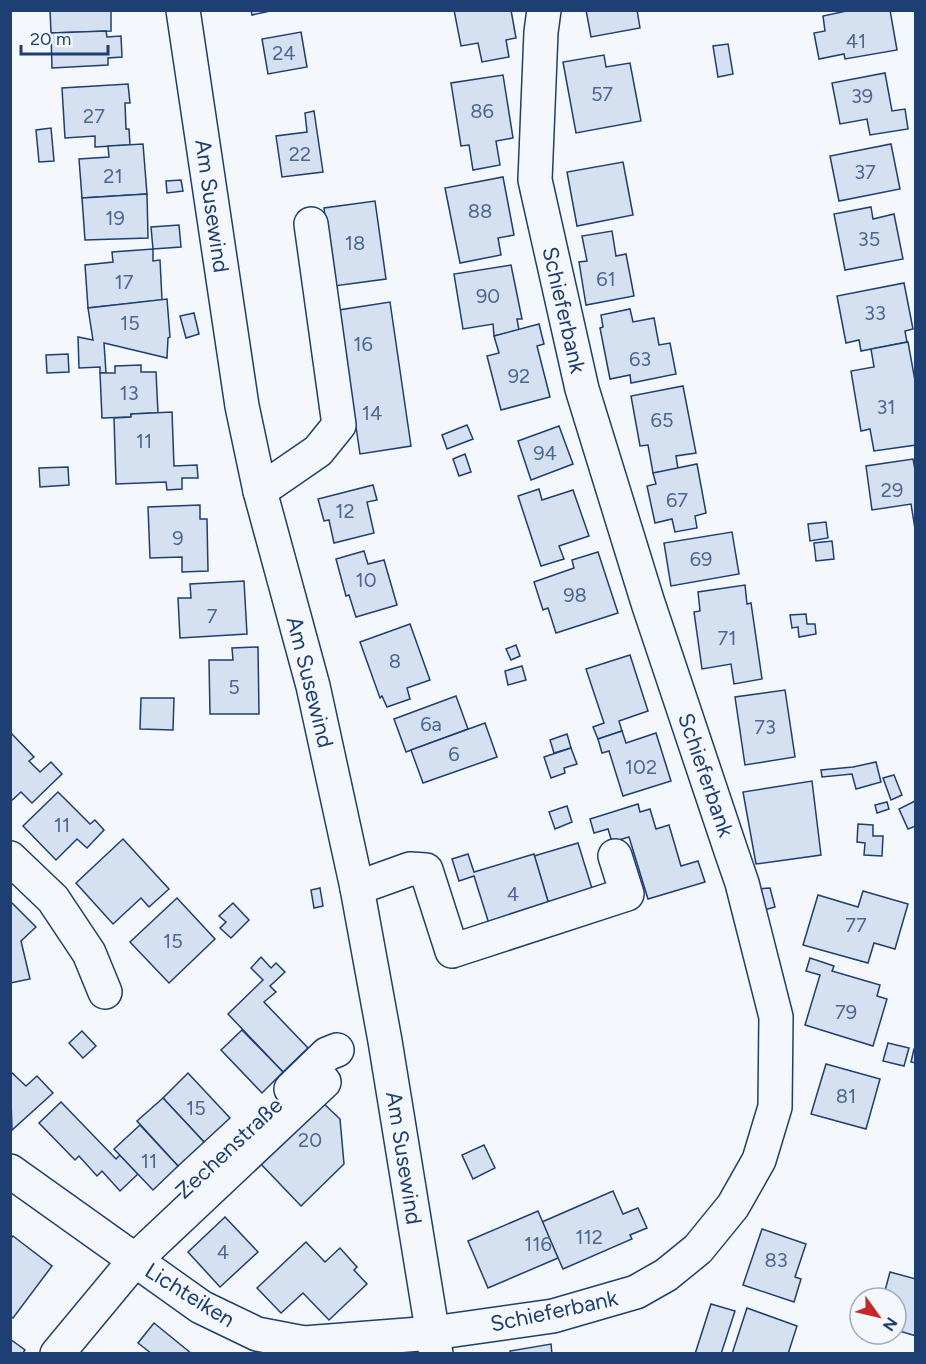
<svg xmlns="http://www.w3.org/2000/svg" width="926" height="1364" font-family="Figtree,sans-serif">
<rect width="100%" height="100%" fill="#f4f7fb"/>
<g fill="#d5e0f0" stroke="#1d3f73" stroke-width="1.5">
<polygon points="50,10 111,10 111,31 51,33"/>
<polygon points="251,10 275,10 252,15"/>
<polygon points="454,10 511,10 516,38 506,40 509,57 482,62 478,43 461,46"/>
<polygon points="586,10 637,10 640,28 591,37"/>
<polygon points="851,10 890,10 897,50 845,59 844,54 819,59 814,33 825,31 823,16"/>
<polygon points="106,31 107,37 121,36 122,57 108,58 108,65 52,68 51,33"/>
<polygon points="301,32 307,67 268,74 262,39"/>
<polygon points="728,44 733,74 718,77 713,46"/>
<polygon points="604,55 606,67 630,63 641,121 576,133 563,62"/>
<polygon points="885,73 892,111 905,109 908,129 870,135 867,119 840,124 832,83"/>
<polygon points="503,75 513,138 496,141 500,165 473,170 469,145 461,146 451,83"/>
<polygon points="128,84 130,103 125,103 126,129 129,129 130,145 95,147 95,136 65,138 62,88"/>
<polygon points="314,111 323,172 282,177 276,136 307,132 305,113"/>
<polygon points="51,128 54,161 39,162 36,130"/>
<polygon points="143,144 147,194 82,198 79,159 109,157 108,146"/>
<polygon points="891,144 900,189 839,201 830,156"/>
<polygon points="623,162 633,215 577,226 567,172"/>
<polygon points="503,177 514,235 498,238 501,255 460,263 445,188"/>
<polygon points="181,180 183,191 167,193 166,181"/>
<polygon points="147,194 148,238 85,240 82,198"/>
<polygon points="375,201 386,279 334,286 324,208"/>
<polygon points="871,207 873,219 894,214 903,259 845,270 834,214"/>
<polygon points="179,225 181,247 153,249 151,227"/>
<polygon points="612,231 616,256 626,254 634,296 586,305 579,262 587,261 582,236"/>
<polygon points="153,249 153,261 160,260 162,300 88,308 85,265 113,262 112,252"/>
<polygon points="511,265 522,319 517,319 519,330 494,336 493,324 463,329 454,274"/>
<polygon points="904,283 913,329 905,331 907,342 861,351 859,340 846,343 837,296"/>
<polygon points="167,299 170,337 168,338 167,358 104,343 106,373 100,373 100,367 79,368 78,337 93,340 88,308"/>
<polygon points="390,302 411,446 360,454 339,310"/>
<polygon points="630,309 633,322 654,318 659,345 670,343 676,374 631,383 630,375 610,379 600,328 603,327 601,315"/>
<polygon points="194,313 199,334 186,338 180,316"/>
<polygon points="539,324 544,344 537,346 550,397 501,410 487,356 499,353 494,336"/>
<polygon points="908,342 916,386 916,445 874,451 870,429 861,431 851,371 874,367 871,349"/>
<polygon points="68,354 69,372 47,373 46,355"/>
<polygon points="141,365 141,372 156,372 158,413 131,414 131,417 102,418 100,373 115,373 115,366"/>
<polygon points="683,386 696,453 676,456 678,469 653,473 648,445 640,446 631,396"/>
<polygon points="172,412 174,466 197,465 198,478 182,478 182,489 167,490 166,482 116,484 114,418 131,417 131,414"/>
<polygon points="467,425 473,439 447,449 442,435"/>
<polygon points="559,426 573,464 531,480 518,441"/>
<polygon points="465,454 471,472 459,476 453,459"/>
<polygon points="913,459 916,475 915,529 911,504 872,510 866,466"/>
<polygon points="697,464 706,513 695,516 697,528 675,532 672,519 655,523 647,486 656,484 653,473"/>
<polygon points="68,467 69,485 40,487 39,468"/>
<polygon points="373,485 377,500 367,502 374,533 334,543 329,520 324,521 318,499"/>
<polygon points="539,489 542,500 573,490 589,536 559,546 564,559 541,566 518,496"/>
<polygon points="200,505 200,519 207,519 208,571 182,572 182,557 150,558 148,507"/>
<polygon points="826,522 828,538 810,541 808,524"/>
<polygon points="732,532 739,574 671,586 664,543"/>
<polygon points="832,541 834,559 816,561 814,543"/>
<polygon points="364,551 368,564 384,560 397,605 356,617 349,595 346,596 336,559"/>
<polygon points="598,552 618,613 556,633 548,608 543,610 534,582 574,568 572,560"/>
<polygon points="244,581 247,634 180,638 178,598 191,598 190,584"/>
<polygon points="745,585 747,604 751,603 762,679 734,684 731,664 702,669 694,612 700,611 698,592"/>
<polygon points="806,614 807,624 815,624 816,634 799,637 798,627 792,628 790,615"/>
<polygon points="410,624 430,680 407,688 410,699 387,707 382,696 380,698 360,642"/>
<polygon points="516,645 520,656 511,660 506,649"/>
<polygon points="258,647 259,714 210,714 209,660 233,660 232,648"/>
<polygon points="630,655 648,711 619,721 622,731 598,739 593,727 604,723 586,669"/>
<polygon points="522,666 526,680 508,685 505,671"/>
<polygon points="785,690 795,757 745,765 735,697"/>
<polygon points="456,696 468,729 406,752 394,719"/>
<polygon points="141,698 174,698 173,730 140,729"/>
<polygon points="485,723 497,757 423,783 411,750"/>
<polygon points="622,731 626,743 656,733 671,781 623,796 609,751 602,753 598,739"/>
<polygon points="10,732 34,757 29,761 40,772 51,762 62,774 32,803 21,792 10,802"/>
<polygon points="567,734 571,748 554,753 550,740"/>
<polygon points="571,748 577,764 564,768 565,773 551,778 544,757"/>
<polygon points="876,762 881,782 856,789 852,774 822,777 821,770 853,767"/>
<polygon points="894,775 902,795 891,800 883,778"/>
<polygon points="812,781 821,855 756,864 743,792"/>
<polygon points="58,792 90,824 95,820 104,830 87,848 77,839 56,860 23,826"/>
<polygon points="915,801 916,826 908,829 899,809"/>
<polygon points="887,802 889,809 877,813 875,805"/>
<polygon points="638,804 640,812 650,809 656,829 669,825 681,866 698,861 705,882 648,899 629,837 612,842 608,829 594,833 590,819"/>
<polygon points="567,806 572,822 555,829 549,812"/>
<polygon points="858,824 873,825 873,836 883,836 882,856 864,855 865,843 857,842"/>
<polygon points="123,839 169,889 149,907 141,898 113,924 76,883"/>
<polygon points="578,843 594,895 550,908 534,856"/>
<polygon points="468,854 474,872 534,854 550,908 490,927 474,876 459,881 452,859"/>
<polygon points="320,888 323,906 314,908 311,890"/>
<polygon points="770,888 775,907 764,910 756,889"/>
<polygon points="863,891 908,904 895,949 874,943 868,963 803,945 818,895 858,907"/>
<polygon points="177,898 215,939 169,983 130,942"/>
<polygon points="10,901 36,927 21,941 30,979 10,983"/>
<polygon points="233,903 249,920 231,938 220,928 226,922 219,916"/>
<polygon points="261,957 271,968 276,963 285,972 270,986 276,992 264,1002 308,1048 283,1072 228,1014 263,980 251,968"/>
<polygon points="810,958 834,966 832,971 880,985 877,996 887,999 873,1046 805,1025 820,975 806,971"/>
<polygon points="242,1030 283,1072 262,1093 221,1050"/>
<polygon points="82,1031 96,1046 83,1058 69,1043"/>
<polygon points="888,1043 909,1048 904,1066 883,1061"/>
<polygon points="914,1049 916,1049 916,1063 911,1062"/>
<polygon points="826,1064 880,1079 866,1129 811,1114"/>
<polygon points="10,1071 26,1086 37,1076 53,1093 12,1130"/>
<polygon points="188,1073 230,1118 204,1142 163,1098"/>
<polygon points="163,1098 204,1142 178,1166 137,1121"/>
<polygon points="320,1100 340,1119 344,1164 301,1206 258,1161"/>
<polygon points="61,1102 116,1159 120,1155 138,1174 120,1191 102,1171 97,1176 79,1156 75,1160 39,1123"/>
<polygon points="140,1125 178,1166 153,1190 114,1149"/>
<polygon points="484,1145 495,1168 473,1179 462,1155"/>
<polygon points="613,1191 623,1214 638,1208 647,1228 630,1235 632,1239 563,1269 542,1222"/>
<polygon points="538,1211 558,1258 488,1288 468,1241"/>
<polygon points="225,1217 258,1252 220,1287 188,1252"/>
<polygon points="762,1229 806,1244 795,1277 801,1279 794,1302 743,1285"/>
<polygon points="13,1236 52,1266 13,1318 10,1316 10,1239"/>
<polygon points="306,1242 325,1262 340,1248 357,1267 354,1270 367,1284 329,1320 303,1293 281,1313 257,1288"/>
<polygon points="890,1272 916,1279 916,1336 896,1330 896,1298 883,1298"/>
<polygon points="711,1304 735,1311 721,1354 695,1354"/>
<polygon points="747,1308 797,1326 788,1354 732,1354"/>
<polygon points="154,1323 192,1354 152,1354 138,1343"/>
<polygon points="10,1339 25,1350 22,1354 10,1354"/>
<polygon points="551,1344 552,1354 511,1354 510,1351"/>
</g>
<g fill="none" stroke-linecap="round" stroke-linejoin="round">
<g stroke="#1d3f73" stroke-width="36">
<g id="minor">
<polyline points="183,10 242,406 260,491 313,686 357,888 385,1041 436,1354"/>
<polyline points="260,491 318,451 339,425 311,224"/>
<polyline points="10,858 53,899 89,953 105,992"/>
<polyline points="357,888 410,869 426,870 452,951 627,894 615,856"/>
<polyline points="291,1089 327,1054 337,1050"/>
<polyline points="10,1171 201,1307 257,1334 304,1343 433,1333 553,1316 636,1292 666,1275 698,1249 733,1206 759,1160 775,1107 776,1017 742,883 731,851 648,603 582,389 535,180 541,32 544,10"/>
<polyline points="57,1354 135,1260 324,1082"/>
</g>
</g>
<use href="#minor" stroke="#f4f7fb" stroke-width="33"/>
</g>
<g text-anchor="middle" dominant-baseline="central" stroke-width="4.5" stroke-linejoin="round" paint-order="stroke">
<g font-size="20" fill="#4b6792">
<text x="856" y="41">41</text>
<text x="284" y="53">24</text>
<text x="602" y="94">57</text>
<text x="862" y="96">39</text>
<text x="482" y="111">86</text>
<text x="94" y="116">27</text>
<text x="300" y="154">22</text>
<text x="865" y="172">37</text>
<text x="113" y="176">21</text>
<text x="480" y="211">88</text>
<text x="115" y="218">19</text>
<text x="869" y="239">35</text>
<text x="355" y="243">18</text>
<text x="606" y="279">61</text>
<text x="124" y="282">17</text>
<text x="488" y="296">90</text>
<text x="875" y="313">33</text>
<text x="130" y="323">15</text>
<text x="363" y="344">16</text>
<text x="640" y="359">63</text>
<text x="519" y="376">92</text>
<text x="129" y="393">13</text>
<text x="886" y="407">31</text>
<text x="372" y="413">14</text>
<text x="662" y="420">65</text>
<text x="144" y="441">11</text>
<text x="545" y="453">94</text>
<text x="892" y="490">29</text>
<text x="677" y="500">67</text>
<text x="345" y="511">12</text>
<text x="178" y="538">9</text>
<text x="701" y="559">69</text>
<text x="366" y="580">10</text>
<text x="575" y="595">98</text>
<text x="212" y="616">7</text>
<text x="727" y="638">71</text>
<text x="395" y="661">8</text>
<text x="234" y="687">5</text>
<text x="431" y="724">6a</text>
<text x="765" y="727">73</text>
<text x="454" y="754">6</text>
<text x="641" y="767">102</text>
<text x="62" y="825">11</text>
<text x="513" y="894">4</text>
<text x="856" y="925">77</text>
<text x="173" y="941">15</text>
<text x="846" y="1012">79</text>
<text x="846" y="1096">81</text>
<text x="196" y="1108">15</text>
<text x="310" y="1140">20</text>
<text x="149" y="1161">11</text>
<text x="589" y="1237">112</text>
<text x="538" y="1244">116</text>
<text x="223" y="1252">4</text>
<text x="776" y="1260">83</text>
</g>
<g font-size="22" fill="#1d3f73" stroke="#f4f7fb">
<text transform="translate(212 206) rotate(82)">Am Susewind</text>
<text transform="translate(564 310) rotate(77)">Schieferbank</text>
<text transform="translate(310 682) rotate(76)">Am Susewind</text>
<text transform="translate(706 775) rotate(71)">Schieferbank</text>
<text transform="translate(229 1148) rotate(-43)">Zechenstraße</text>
<text transform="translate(404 1158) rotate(81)">Am Susewind</text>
<text transform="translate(190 1295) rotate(32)">Lichteiken</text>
<text transform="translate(554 1311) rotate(-12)">Schieferbank</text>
</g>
</g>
<rect width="926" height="1364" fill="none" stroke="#1d3f73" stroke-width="24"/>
<g transform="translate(878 1316) rotate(124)"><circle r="28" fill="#f4f7fb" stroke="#9eadc5" stroke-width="1.5"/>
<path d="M0-4.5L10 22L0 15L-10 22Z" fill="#c62828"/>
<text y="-9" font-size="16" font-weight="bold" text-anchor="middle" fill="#1d3f73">N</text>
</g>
<path d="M21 45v9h87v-9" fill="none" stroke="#1d3f73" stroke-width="3"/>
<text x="30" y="45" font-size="18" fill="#1d3f73" stroke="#f4f7fb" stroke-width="4.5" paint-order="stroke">20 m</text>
</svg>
